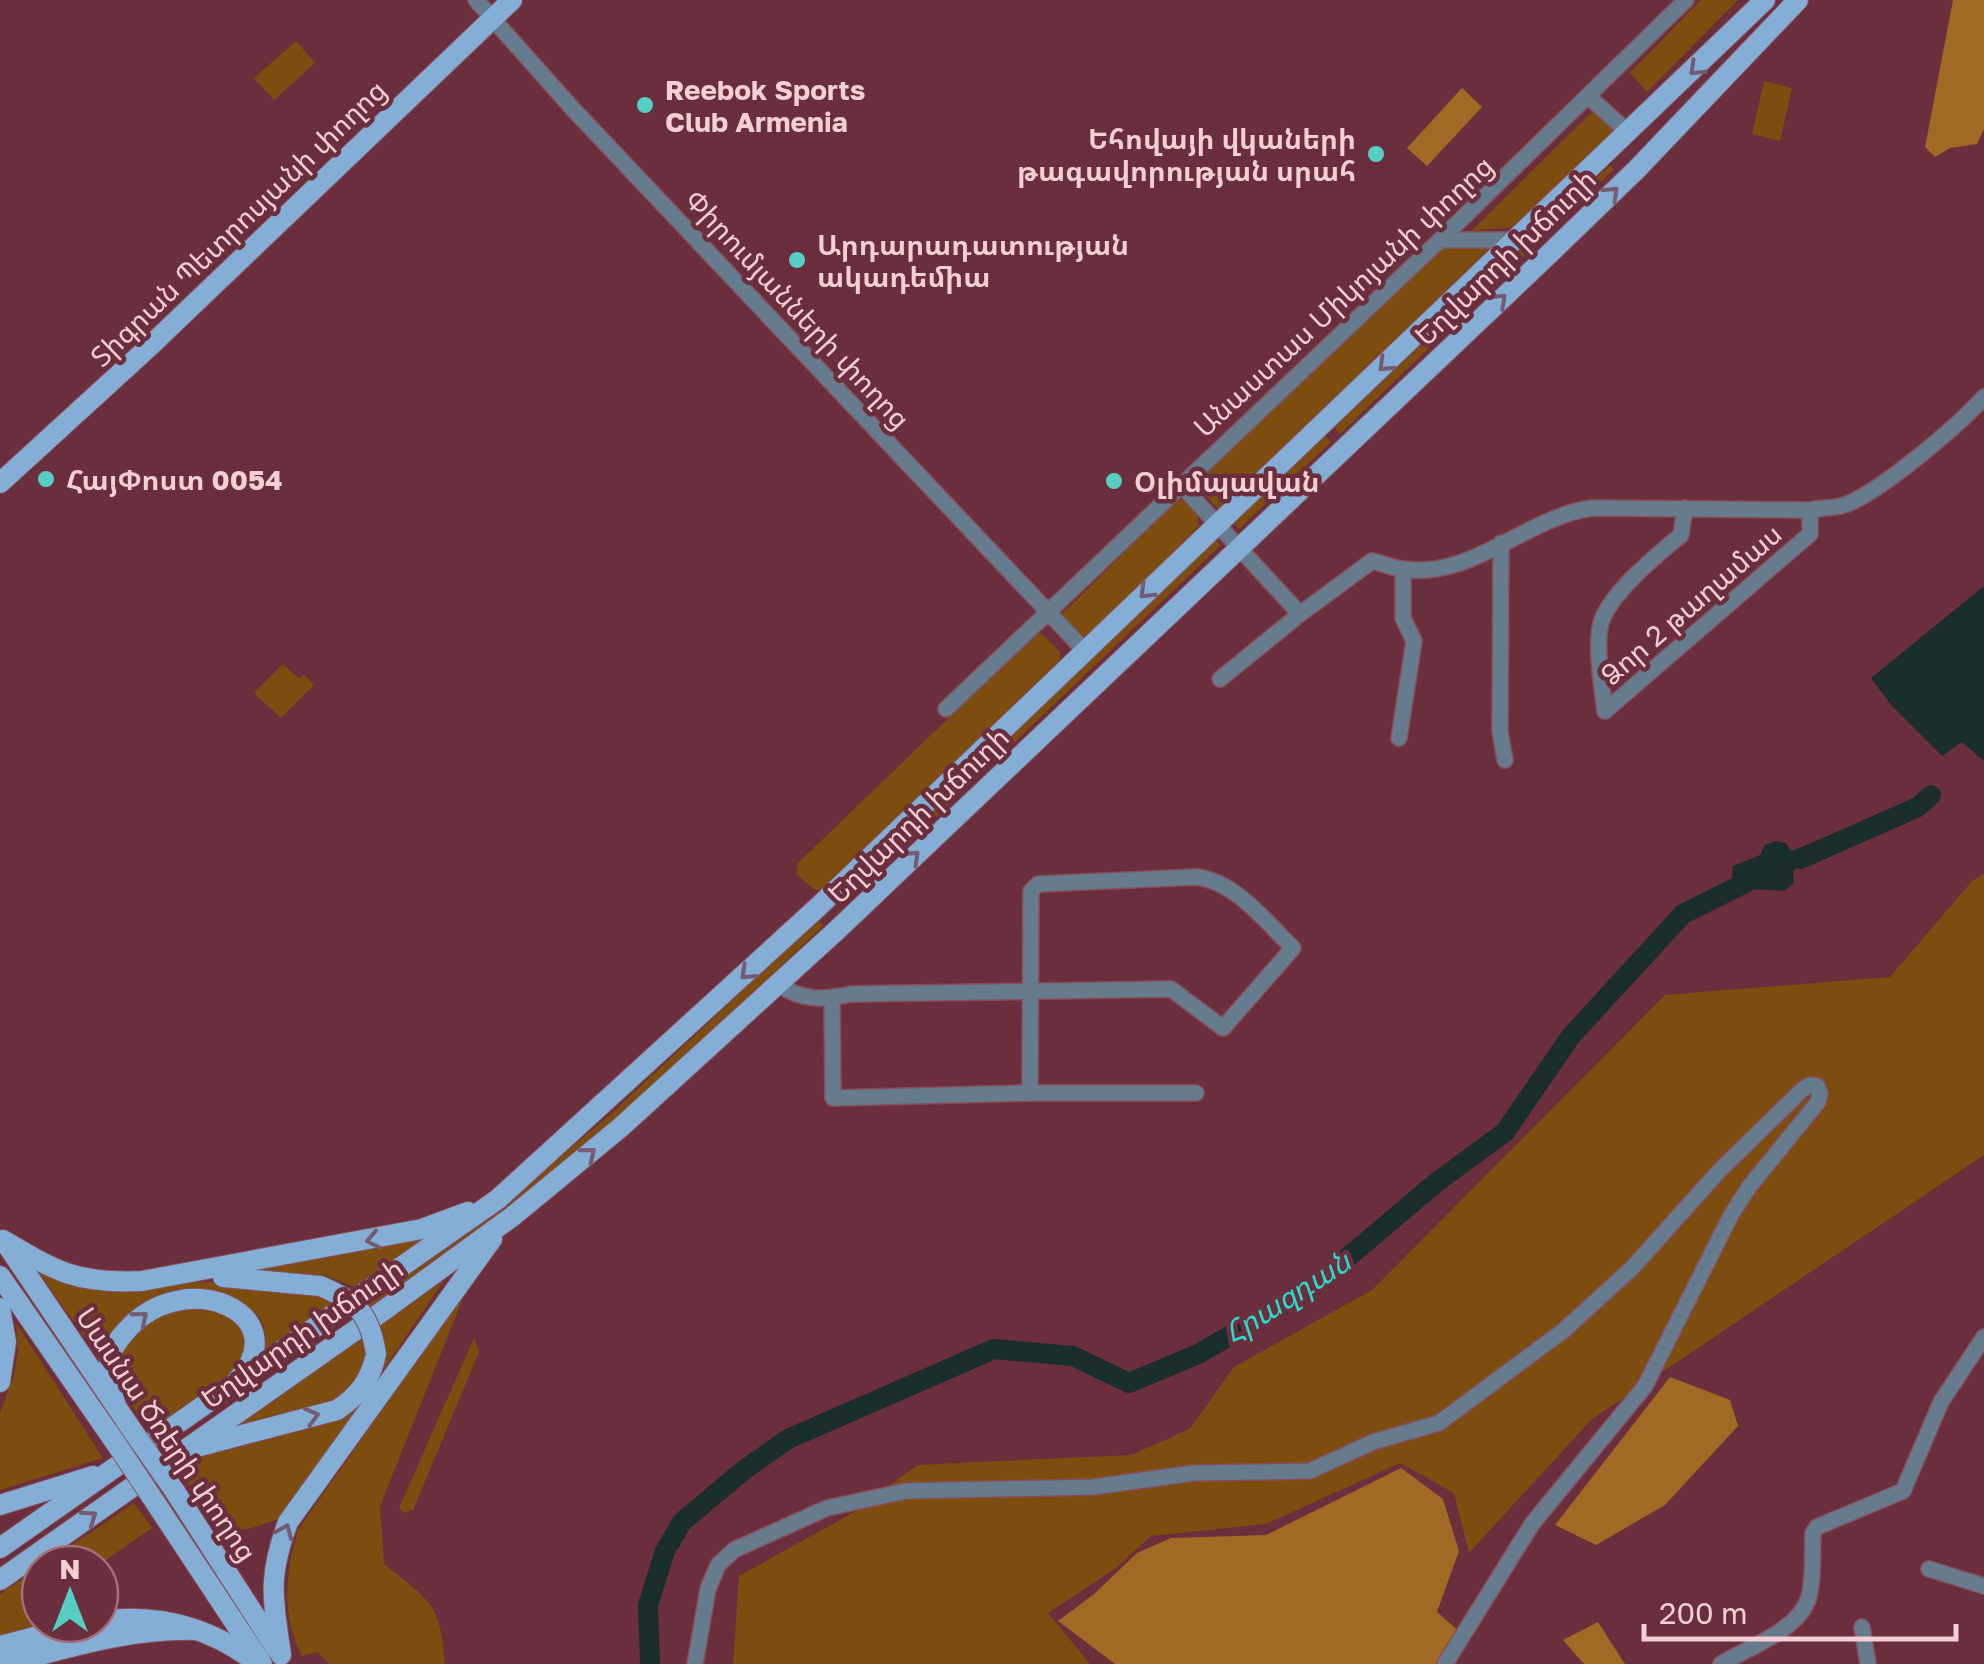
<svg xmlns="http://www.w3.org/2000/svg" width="1984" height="1664" font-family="'Golos Text','Noto Sans Armenian',sans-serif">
<rect width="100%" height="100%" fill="#6a2e3c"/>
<g fill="#7c4d0f">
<polygon points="1701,0 1738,0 1647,92 1630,73"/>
<polygon points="296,41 315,63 274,100 254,78"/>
<polygon points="1764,81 1792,88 1780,141 1752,134"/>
<polygon points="1593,111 1615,131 1514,227 1471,231"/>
<polygon points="1610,165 1614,169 1340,434 1334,428"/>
<polygon points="1492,246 1218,509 1193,482 1442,247"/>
<polygon points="1325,436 1331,442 1239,529 1234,523"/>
<polygon points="1183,500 1197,515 1199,526 1091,635 1083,636 1061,615 1176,501"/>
<polygon points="1216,540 1221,545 843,906 839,902"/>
<polygon points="1039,631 1060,652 1060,660 821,890 815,890 796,874 798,863"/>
<polygon points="283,664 299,679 304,675 314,685 281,718 254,693"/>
<polygon points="1984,874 1984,1155 1591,1420 1469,1553 1454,1493 1400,1463 1266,1524 1151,1536 1116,1568 1048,1613 1090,1664 733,1664 739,1576 856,1511 917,1465 1131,1455 1190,1429 1234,1367 1372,1290 1665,995 1890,977 1972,881"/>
<polygon points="818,920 823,926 619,1118 507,1211 368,1311 364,1304 553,1163 613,1112"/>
<polygon points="441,1233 362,1290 324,1275 255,1270"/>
<polygon points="451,1270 284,1517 252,1528 219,1533 178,1468 207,1452 348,1412 378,1323"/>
<path d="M40,1274C93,1291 146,1281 200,1282C246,1282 302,1288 345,1304L264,1358C276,1297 223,1295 179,1294L103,1364Z"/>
<path d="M467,1288L380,1506L384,1564C429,1600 441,1603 445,1664H329L318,1652L302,1656C281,1616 285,1572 298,1530Z"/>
<path d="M172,1307L226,1311L245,1334L246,1346L236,1372L152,1434C134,1409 101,1370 127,1340C138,1327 158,1317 172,1307Z"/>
<polygon points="16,1323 103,1458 0,1490 0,1413 14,1376 18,1349"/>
<path d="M363,1337C373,1361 354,1393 332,1402C299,1417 259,1422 224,1431Z"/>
<polygon points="474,1338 479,1352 413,1510 404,1513 399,1508"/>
<polygon points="134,1503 152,1528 100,1564 44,1564"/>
<polygon points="40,1567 40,1624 56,1624 0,1638 0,1594"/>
</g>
<g fill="#a16924">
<polygon points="1953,0 1984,0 1984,129 1977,144 1950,148 1935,157 1925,147"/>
<polygon points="1462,88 1482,107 1427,166 1407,148"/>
<polygon points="1670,1377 1730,1400 1738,1426 1665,1505 1596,1545 1555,1525"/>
<polygon points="1401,1468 1443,1499 1459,1551 1437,1612 1462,1634 1440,1664 1115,1664 1058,1621 1094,1594 1137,1553 1171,1538 1266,1535"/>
<polygon points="1598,1622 1625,1664 1584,1664 1563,1640"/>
</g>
<g fill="#192e2c">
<polygon points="1984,586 1984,761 1962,742 1942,756 1891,705 1871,678"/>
<polygon points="1776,841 1786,843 1791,851 1818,841 1826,857 1797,867 1793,871 1794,883 1784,891 1731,888 1733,866 1760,855 1765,845"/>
</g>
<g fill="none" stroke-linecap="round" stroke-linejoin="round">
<g stroke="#192e2c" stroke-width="20">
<polyline points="1800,859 1918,807 1931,795"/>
<polyline points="650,1664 648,1605 665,1551 682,1522 744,1470 788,1439 994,1349 1073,1356 1129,1383 1198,1354 1309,1290 1437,1182 1505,1132 1571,1036 1683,914 1755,878"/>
</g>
<g stroke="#864e5a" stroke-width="18">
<g id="minor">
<polyline points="476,0 573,109 1084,650"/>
<polyline points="1589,97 1629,133"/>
<polyline points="1440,240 1516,240"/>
<path d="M1181,485L1300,614L1372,561C1382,563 1392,568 1402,569C1472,580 1526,517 1592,508L1810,510C1820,508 1831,508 1841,506C1875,497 1959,425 1984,397"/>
<polyline points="1501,543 1500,732 1505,760"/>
<polyline points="1220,679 1300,614"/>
<polyline points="946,709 1440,240 1686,0"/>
<polyline points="1605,711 1810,534 1810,510"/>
<path d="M1605,711C1602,688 1595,645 1601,623C1610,593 1657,555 1681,535L1685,508"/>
<polyline points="1399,738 1414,641 1403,618 1403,569"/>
<path d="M778,984C801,1001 823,1000 851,994L1171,989L1223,1028L1293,948C1266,922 1236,882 1197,877L1038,884L1031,891L1030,1093H1196"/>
<polyline points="832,998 833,1098 1030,1093"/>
<polyline points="1929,1569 1984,1586"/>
<polyline points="1862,1627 1868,1664"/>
<polyline points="695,1664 708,1589 718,1565 734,1550 827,1508 906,1491 1093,1487 1194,1473 1310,1471 1373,1442 1439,1423 1563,1331 1632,1268 1720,1170 1802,1090 1810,1085 1817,1086 1820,1093 1818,1102 1749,1187 1731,1215 1645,1386 1532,1524 1445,1664"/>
<path d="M1721,1664C1748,1647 1799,1631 1809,1597C1814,1578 1812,1552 1813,1533L1817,1527L1903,1491L1941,1402L1984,1337"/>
</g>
</g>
<g stroke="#864e5a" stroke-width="22">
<g id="major">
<polyline points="0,483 150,346 512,0"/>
<path d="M3,1240C57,1272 77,1284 142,1281L422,1229L468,1212"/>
<polyline points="7,1245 134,1433"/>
<polyline points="0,1276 117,1445"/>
<polyline points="223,1277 320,1286"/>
<polyline points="0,1308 6,1342 0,1382"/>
<path d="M115,1402C113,1390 108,1376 109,1364C109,1351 118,1340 126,1331C184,1264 296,1313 239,1378"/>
<path d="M200,1446L337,1410C358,1396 371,1380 376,1354"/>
<polyline points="174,1490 277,1650"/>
<polyline points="155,1502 262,1664"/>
<polyline points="0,1505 93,1476"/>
<polyline points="0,1548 498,1199 818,907 1765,0"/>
<polyline points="0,1580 387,1308 513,1216 621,1127 837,930 1545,258 1637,169 1798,0"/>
<path d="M100,1621C158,1613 211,1628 257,1663"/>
<polyline points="0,1646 84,1624"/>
<path d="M281,1655C273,1598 267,1579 288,1522L492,1239"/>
<path d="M7,1664C70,1647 131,1628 197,1630"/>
</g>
</g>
<use href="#minor" stroke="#667b8e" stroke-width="15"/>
<use href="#major" stroke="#85aed6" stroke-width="20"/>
<g stroke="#864e5a" stroke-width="22" stroke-linecap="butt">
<g id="major-bridge">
<path d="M320,1286C357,1301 370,1314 376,1354"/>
<polyline points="134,1433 174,1490"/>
<polyline points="117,1445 155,1502"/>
</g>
</g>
<use href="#major-bridge" stroke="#85aed6" stroke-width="20"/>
</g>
<defs><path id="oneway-chevron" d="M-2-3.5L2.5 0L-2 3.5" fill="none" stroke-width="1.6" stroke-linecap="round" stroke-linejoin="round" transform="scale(2.5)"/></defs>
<g stroke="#735b72">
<use href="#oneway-chevron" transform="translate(1696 69) rotate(136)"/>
<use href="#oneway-chevron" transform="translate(1612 193) rotate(-44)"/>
<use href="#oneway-chevron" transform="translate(1500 300) rotate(-43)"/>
<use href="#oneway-chevron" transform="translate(1385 365) rotate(136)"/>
<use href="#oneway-chevron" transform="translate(1146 592) rotate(136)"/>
<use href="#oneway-chevron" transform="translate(913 857) rotate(-44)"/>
<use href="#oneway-chevron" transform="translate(747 973) rotate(137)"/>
<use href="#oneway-chevron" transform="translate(589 1154) rotate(-39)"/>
<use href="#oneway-chevron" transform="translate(373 1240) rotate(168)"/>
<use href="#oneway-chevron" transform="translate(141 1318) rotate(-39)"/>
<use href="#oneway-chevron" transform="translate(312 1416) rotate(-15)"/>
<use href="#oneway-chevron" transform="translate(90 1517) rotate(-35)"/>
<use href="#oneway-chevron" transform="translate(285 1531) rotate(-67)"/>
</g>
<g fill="#56cec4" stroke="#6a2e3c" stroke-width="4">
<circle cx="645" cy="105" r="10"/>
<circle cx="1376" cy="154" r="10"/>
<circle cx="797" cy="260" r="10"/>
<circle cx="46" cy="479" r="10"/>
<circle cx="1114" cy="481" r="10"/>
</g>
<g text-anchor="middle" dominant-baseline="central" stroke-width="9" stroke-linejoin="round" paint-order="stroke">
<g font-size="28" font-weight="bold" fill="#f4cfd4" stroke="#6a2e3c" text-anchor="start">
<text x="665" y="89">Reebok Sports<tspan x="665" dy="32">Club Armenia</tspan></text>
<text x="1356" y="138" text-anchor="end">Եհովայի վկաների<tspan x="1356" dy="32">թագավորության սրահ</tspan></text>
<text x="817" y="244">Արդարադատության<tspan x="817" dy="32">ակադեմիա</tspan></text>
<text x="66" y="479">ՀայՓոստ 0054</text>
<text x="1134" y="481">Օլիմպավան</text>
</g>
<g font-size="28" fill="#f4cfd4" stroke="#6a2e3c">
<text transform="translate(238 223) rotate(-44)">Տիգրան Պետրոսյանի փողոց</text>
<text transform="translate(1505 257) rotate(-44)">Եղվարդի խճուղի</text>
<text transform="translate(1343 296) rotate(-43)">Անաստաս Միկոյանի փողոց</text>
<text transform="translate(798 309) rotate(47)">Փիրումյանների փողոց</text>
<text transform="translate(1691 604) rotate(-41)">Ձոր 2 թաղամաս</text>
<text transform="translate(918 815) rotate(-44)">Եղվարդի խճուղի</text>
<text transform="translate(302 1333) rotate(-35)">Եղվարդի խճուղի</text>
<text transform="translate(167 1434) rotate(56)">Սասնա Ծռերի փողոց</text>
</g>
<g font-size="30" font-style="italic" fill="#2adace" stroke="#6a2e3c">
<text transform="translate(1287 1297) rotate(-33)">Հրազդան</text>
</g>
</g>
<g transform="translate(70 1594)"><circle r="48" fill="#6a2e3c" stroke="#a16e79" stroke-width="2.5"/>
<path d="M0-8L18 38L0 25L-18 38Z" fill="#56cec4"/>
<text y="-15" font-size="28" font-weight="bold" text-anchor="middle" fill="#f4cfd4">N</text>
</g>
<path d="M1644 1624v15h312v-15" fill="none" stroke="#f4cfd4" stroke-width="5"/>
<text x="1659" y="1624" font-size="30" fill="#f4cfd4" stroke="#6a2e3c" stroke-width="8" paint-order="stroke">200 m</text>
</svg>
